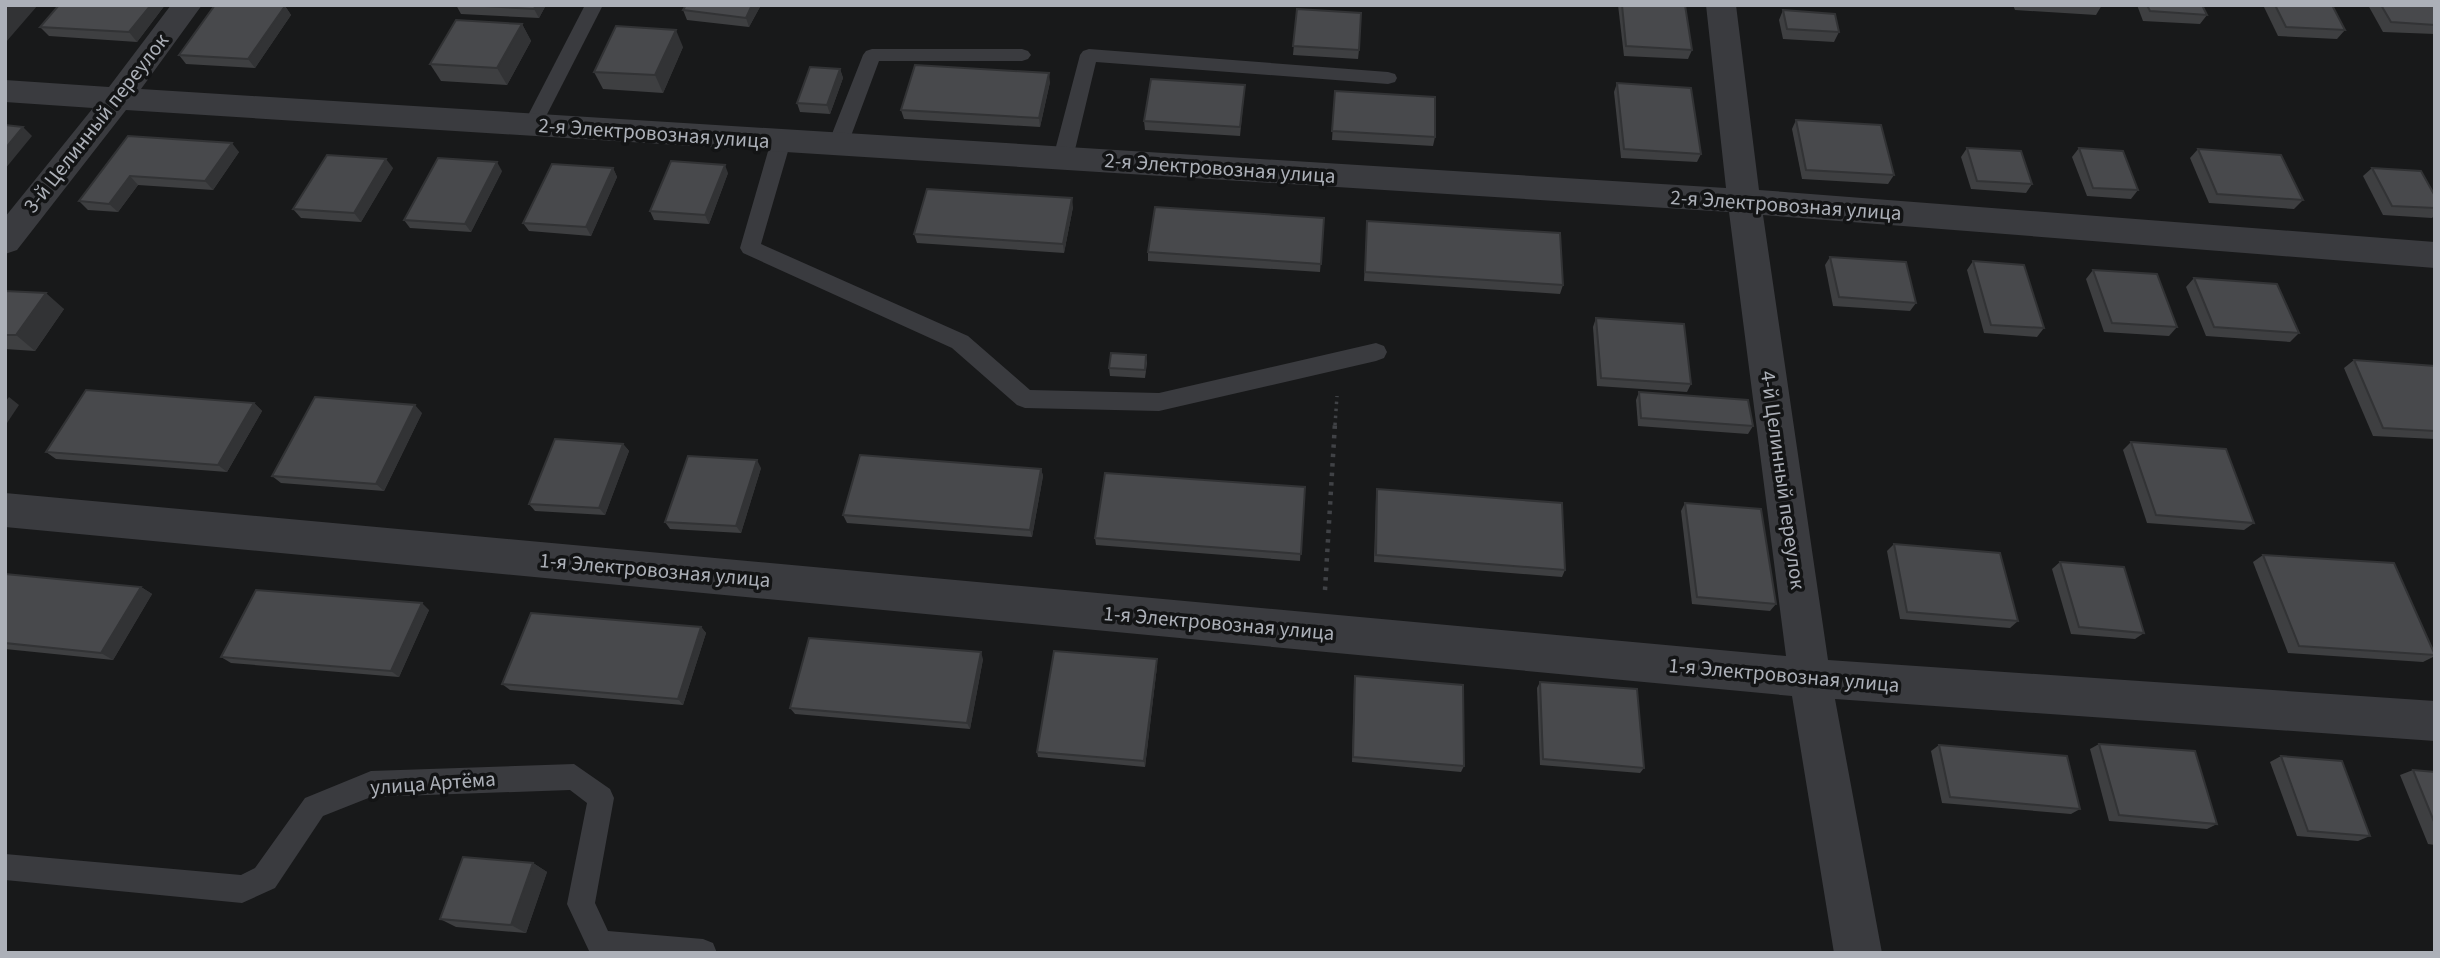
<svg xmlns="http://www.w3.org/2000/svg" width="2440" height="958" font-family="'Source Sans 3',sans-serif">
<rect width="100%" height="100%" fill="#18191a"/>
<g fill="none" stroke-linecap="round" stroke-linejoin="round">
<polyline stroke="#404246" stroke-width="3.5" stroke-dasharray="2.5 4.5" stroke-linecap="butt" points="1335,425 1337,396"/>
<polyline stroke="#404246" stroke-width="4.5" stroke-dasharray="3.5 6" stroke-linecap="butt" points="1325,590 1335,423"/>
<g fill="#3a3b3f" fill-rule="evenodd">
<polygon points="585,5 603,5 539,130 525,130 523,125"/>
<polygon points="872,49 1022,49 1028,51 1031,55 1028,59 1022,61 879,61 848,144 845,149 831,149 828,144 863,55 866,51"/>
<polygon points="1089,49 1388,72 1395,74 1397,78 1395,82 1388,84 1096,62 1073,158 1070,163 1056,163 1053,158 1080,55 1083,51"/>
<polygon points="781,134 788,136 791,141 761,244 968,336 1030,390 1159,393 1376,343 1384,346 1387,352 1384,358 1376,361 1159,411 1025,408 1017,405 952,348 743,253 740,248 771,141 774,136"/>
<polygon points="574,764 610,789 614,798 595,903 608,931 703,939 713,943 717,953 590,953 567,904 587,803 570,790 371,797 323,816 275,888 242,903 5,880 5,854 241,875 255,868 305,798 371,771"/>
</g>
<polygon fill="#3a3b3f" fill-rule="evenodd" points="171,5 202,5 141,89 1726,188 1706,5 1736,5 1759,190 2435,242 2435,268 1763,215 1828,660 2435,701 2435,741 1835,699 1882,953 1834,953 1792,696 5,527 5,493 1786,656 1729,212 126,110 17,250 5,254 5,217 93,108 5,102 5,80 109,87"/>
</g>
<g fill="#3e3f41">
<polygon points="165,5 137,42 49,36 40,27"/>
<polygon points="456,5 546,5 539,18 461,14"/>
<polygon points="761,5 749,27 687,20 683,10"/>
<polygon points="1618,5 1685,5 1692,50 1688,59 1624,56"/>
<polygon points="2013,5 2102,5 2096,15 2015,10"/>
<polygon points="2137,5 2202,5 2207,15 2200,24 2143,21"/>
<polygon points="2263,5 2332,5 2345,30 2337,39 2278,36"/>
<polygon points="2368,5 2435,5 2435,34 2383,32"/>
<polygon points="285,6 291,15 255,68 186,64 179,55"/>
<polygon points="1297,9 1359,50 1358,59 1293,55"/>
<polygon points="1783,10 1839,32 1834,42 1783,39 1779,20"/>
<polygon points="522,24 531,41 507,85 441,81 430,64"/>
<polygon points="683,47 663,93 603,89 594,72"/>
<polygon points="840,69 843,78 830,114 800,112 797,103"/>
<polygon points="1050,82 1040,127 904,119 901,110"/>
<polygon points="1617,83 1701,154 1697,162 1621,158 1614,92"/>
<polygon points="1245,85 1240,136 1145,130 1144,121"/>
<polygon points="1335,91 1435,137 1433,146 1332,140"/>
<polygon points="1796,120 1894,175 1888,184 1802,179 1792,129"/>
<polygon points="128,136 239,152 213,190 138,185 118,212 88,210 79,201"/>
<polygon points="1967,148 2032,184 2026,193 1971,189 1961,157"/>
<polygon points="2079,148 2138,190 2131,199 2087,196 2072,157"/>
<polygon points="2198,149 2303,200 2294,209 2209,203 2190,158"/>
<polygon points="393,168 361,222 301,218 293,209"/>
<polygon points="613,168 617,177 591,236 529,231 523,223"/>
<polygon points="2372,168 2435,196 2435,215 2432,218 2383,215 2363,176"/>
<polygon points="502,171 471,232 410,228 404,220"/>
<polygon points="728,173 709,224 654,220 650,211"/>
<polygon points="1073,207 1064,253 917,243 914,234"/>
<polygon points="1324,218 1320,272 1148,261 1148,252"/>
<polygon points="1367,221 1563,285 1560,294 1364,281"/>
<polygon points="1830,257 1916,303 1910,311 1833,306 1825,265"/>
<polygon points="1973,261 2044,328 2037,337 1984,333 1967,270"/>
<polygon points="2093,270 2177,327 2169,336 2104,332 2086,279"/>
<polygon points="2194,278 2299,333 2290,342 2206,336 2186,287"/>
<polygon points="5,291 64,309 35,351 5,349"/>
<polygon points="1596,318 1691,384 1687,392 1597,386 1593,327"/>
<polygon points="1146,355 1147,363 1145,378 1110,376 1109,368"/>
<polygon points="2354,360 2435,366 2435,439 2373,436 2344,368"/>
<polygon points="1639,392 1753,426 1748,434 1638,426 1636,400"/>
<polygon points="254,403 262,411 227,472 56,459 46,452"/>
<polygon points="422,413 384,491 281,483 272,476"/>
<polygon points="2131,442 2254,523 2244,530 2147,523 2123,450"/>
<polygon points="623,444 629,451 605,515 535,511 529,504"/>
<polygon points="761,468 741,533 670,529 665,522"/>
<polygon points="1041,469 1043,476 1032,537 847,523 843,515"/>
<polygon points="1305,487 1300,561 1096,545 1095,538"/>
<polygon points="1377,489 1565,570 1562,577 1374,562 1376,496"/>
<polygon points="1685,503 1776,604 1770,611 1692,604 1681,511"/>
<polygon points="1894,544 2018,621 2010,628 1900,619 1887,551"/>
<polygon points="2263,555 2435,656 2423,662 2288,653 2253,562"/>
<polygon points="2060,562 2144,633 2135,639 2071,634 2052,569"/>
<polygon points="5,574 141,587 152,594 113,660 5,649"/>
<polygon points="429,610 399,677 231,663 221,657"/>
<polygon points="701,627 706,633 683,705 510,690 502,684"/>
<polygon points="983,659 970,729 795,714 790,708"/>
<polygon points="1157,659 1157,666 1145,767 1038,757 1037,752"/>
<polygon points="1355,676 1464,766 1461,772 1352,762 1354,682"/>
<polygon points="1540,682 1644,768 1640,773 1540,765 1537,688"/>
<polygon points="2099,744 2217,824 2207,829 2109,821 2090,749"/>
<polygon points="1939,745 2080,809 2071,814 1942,803 1931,751"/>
<polygon points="2281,756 2370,836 2358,841 2297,836 2270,762"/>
<polygon points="2413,770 2435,772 2435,845 2428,844 2400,775"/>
<polygon points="533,863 547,872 526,933 456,927 440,919"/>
</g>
<g fill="#323335">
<polygon points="6,5 38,5 6,42 5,6"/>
<polygon points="151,5 165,5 137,42 129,32"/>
<polygon points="536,5 546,5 539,18 534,9"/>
<polygon points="752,5 761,5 749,27 746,18"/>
<polygon points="285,6 291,15 255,68 248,59"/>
<polygon points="522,24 531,41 507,85 497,68"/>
<polygon points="676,30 683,47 663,93 655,75"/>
<polygon points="840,69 843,78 830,114 827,105"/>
<polygon points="1049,73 1050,82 1040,127 1039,118"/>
<polygon points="23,127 32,136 5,169 5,149"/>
<polygon points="232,143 239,152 213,190 205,181"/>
<polygon points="386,159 393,168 361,222 354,213"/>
<polygon points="497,162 502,171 471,232 465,224"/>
<polygon points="725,165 728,173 709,224 705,215"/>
<polygon points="613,168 617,177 591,236 586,227"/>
<polygon points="130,176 138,185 118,212 109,204"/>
<polygon points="1072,198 1073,207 1064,253 1063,244"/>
<polygon points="46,293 64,309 35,351 16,335"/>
<polygon points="9,397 19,405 5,426 5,402"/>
<polygon points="254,403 262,411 227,472 218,465"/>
<polygon points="415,405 422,413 384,491 376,484"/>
<polygon points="623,444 629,451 605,515 599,508"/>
<polygon points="757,460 761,468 741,533 736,526"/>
<polygon points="1041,469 1043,476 1032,537 1030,530"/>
<polygon points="141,587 152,594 113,660 101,653"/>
<polygon points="422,603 429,610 399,677 391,671"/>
<polygon points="701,627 706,633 683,705 678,699"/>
<polygon points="981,652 983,659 970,729 967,723"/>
<polygon points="1157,659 1157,666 1145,767 1144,761"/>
<polygon points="533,863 547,872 526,933 511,925"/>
</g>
<g fill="#48494c" stroke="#323335" stroke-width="2">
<polygon points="59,5 151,5 129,32 40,27"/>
<polygon points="215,5 269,5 285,6 248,59 179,55"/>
<polygon points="469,5 536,5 534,9"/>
<polygon points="686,5 752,5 746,18 683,10"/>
<polygon points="1622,5 1685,5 1692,50 1626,46"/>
<polygon points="2147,5 2202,5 2207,15 2150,11"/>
<polygon points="2275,5 2332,5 2345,30 2286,27"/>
<polygon points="2381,5 2435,5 2435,25 2391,22"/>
<polygon points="1297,9 1361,13 1359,50 1293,46"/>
<polygon points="1783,10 1835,14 1839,32 1787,29"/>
<polygon points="456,20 522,24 497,68 430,64"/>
<polygon points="616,26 676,30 655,75 594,72"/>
<polygon points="915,65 1049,73 1039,118 901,110"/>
<polygon points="810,67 840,69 827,105 797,103"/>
<polygon points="1151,79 1245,85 1240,127 1144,121"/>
<polygon points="1617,83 1691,88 1701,154 1624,149"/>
<polygon points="1335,91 1435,97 1435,137 1332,131"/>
<polygon points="1796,120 1881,125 1894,175 1806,170"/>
<polygon points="5,125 23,127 5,149"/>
<polygon points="128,136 232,143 205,181 130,176 109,204 79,201"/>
<polygon points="1967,148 2021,151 2032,184 1977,181"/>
<polygon points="2079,148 2123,151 2138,190 2093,188"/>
<polygon points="2198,149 2281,155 2303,200 2217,194"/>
<polygon points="327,155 386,159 354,213 293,209"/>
<polygon points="438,158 497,162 465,224 404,220"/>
<polygon points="671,161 725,165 705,215 650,211"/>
<polygon points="552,164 613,168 586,227 523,223"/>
<polygon points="2372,168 2421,171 2435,196 2435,208 2392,206"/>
<polygon points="927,189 1072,198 1063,244 914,234"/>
<polygon points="1155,207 1324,218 1321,264 1148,252"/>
<polygon points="1367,221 1560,233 1563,285 1365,272"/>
<polygon points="1830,257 1906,262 1916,303 1839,297"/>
<polygon points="1973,261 2024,265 2044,328 1991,325"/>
<polygon points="2093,270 2157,274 2177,327 2112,323"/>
<polygon points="2194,278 2277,284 2299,333 2214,327"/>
<polygon points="5,291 46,293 16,335 5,335"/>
<polygon points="1596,318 1684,324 1691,384 1601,378"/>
<polygon points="1111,353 1146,355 1145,370 1109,368"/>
<polygon points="2354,360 2435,366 2435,431 2383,428"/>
<polygon points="86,390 254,403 218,465 46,452"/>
<polygon points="1639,392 1748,400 1753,426 1641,418"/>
<polygon points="315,397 415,405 376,484 272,476"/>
<polygon points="555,439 623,444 599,508 529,504"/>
<polygon points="2131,442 2226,449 2254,523 2156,515"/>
<polygon points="860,455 1041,469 1030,530 843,515"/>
<polygon points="688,456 757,460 736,526 665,522"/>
<polygon points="1105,473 1305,487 1301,554 1095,538"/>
<polygon points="1377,489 1562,503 1565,570 1376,555"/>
<polygon points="1685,503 1761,509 1776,604 1697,597"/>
<polygon points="1894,544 2000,553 2018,621 1907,612"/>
<polygon points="2263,555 2394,563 2435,655 2299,646"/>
<polygon points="2060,562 2124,567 2144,633 2079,627"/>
<polygon points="5,574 141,587 101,653 5,643"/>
<polygon points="256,590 422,603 391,671 221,657"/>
<polygon points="531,613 701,627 678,699 502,684"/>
<polygon points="809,638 981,652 967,723 790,708"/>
<polygon points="1054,651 1157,659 1144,761 1037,752"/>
<polygon points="1355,676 1463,685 1464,766 1353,757"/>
<polygon points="1540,682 1637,689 1644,768 1543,759"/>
<polygon points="2099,744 2195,751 2217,824 2119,815"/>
<polygon points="1939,745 2067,756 2080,809 1950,797"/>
<polygon points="2281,756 2342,761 2370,836 2308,831"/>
<polygon points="2413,770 2435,772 2435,824"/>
<polygon points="463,857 533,863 511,925 440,919"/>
</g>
<g text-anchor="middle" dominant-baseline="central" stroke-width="7" stroke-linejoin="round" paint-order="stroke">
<g font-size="21" fill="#acb0b8" stroke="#131415">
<text transform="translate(96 123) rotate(-52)">3-й Целинный переулок</text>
<text transform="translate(654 133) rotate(4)">2-я Электровозная улица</text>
<text transform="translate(1220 168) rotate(4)">2-я Электровозная улица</text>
<text transform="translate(1786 205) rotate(4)">2-я Электровозная улица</text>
<text transform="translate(1783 480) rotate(82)">4-й Целинный переулок</text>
<text transform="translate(655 570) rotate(5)">1-я Электровозная улица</text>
<text transform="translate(1219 623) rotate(5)">1-я Электровозная улица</text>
<text transform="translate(1784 675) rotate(5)">1-я Электровозная улица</text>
<text transform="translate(433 783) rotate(-4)">улица Артёма</text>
</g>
</g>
<rect width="2440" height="958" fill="none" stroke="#acb0b8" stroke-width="14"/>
</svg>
